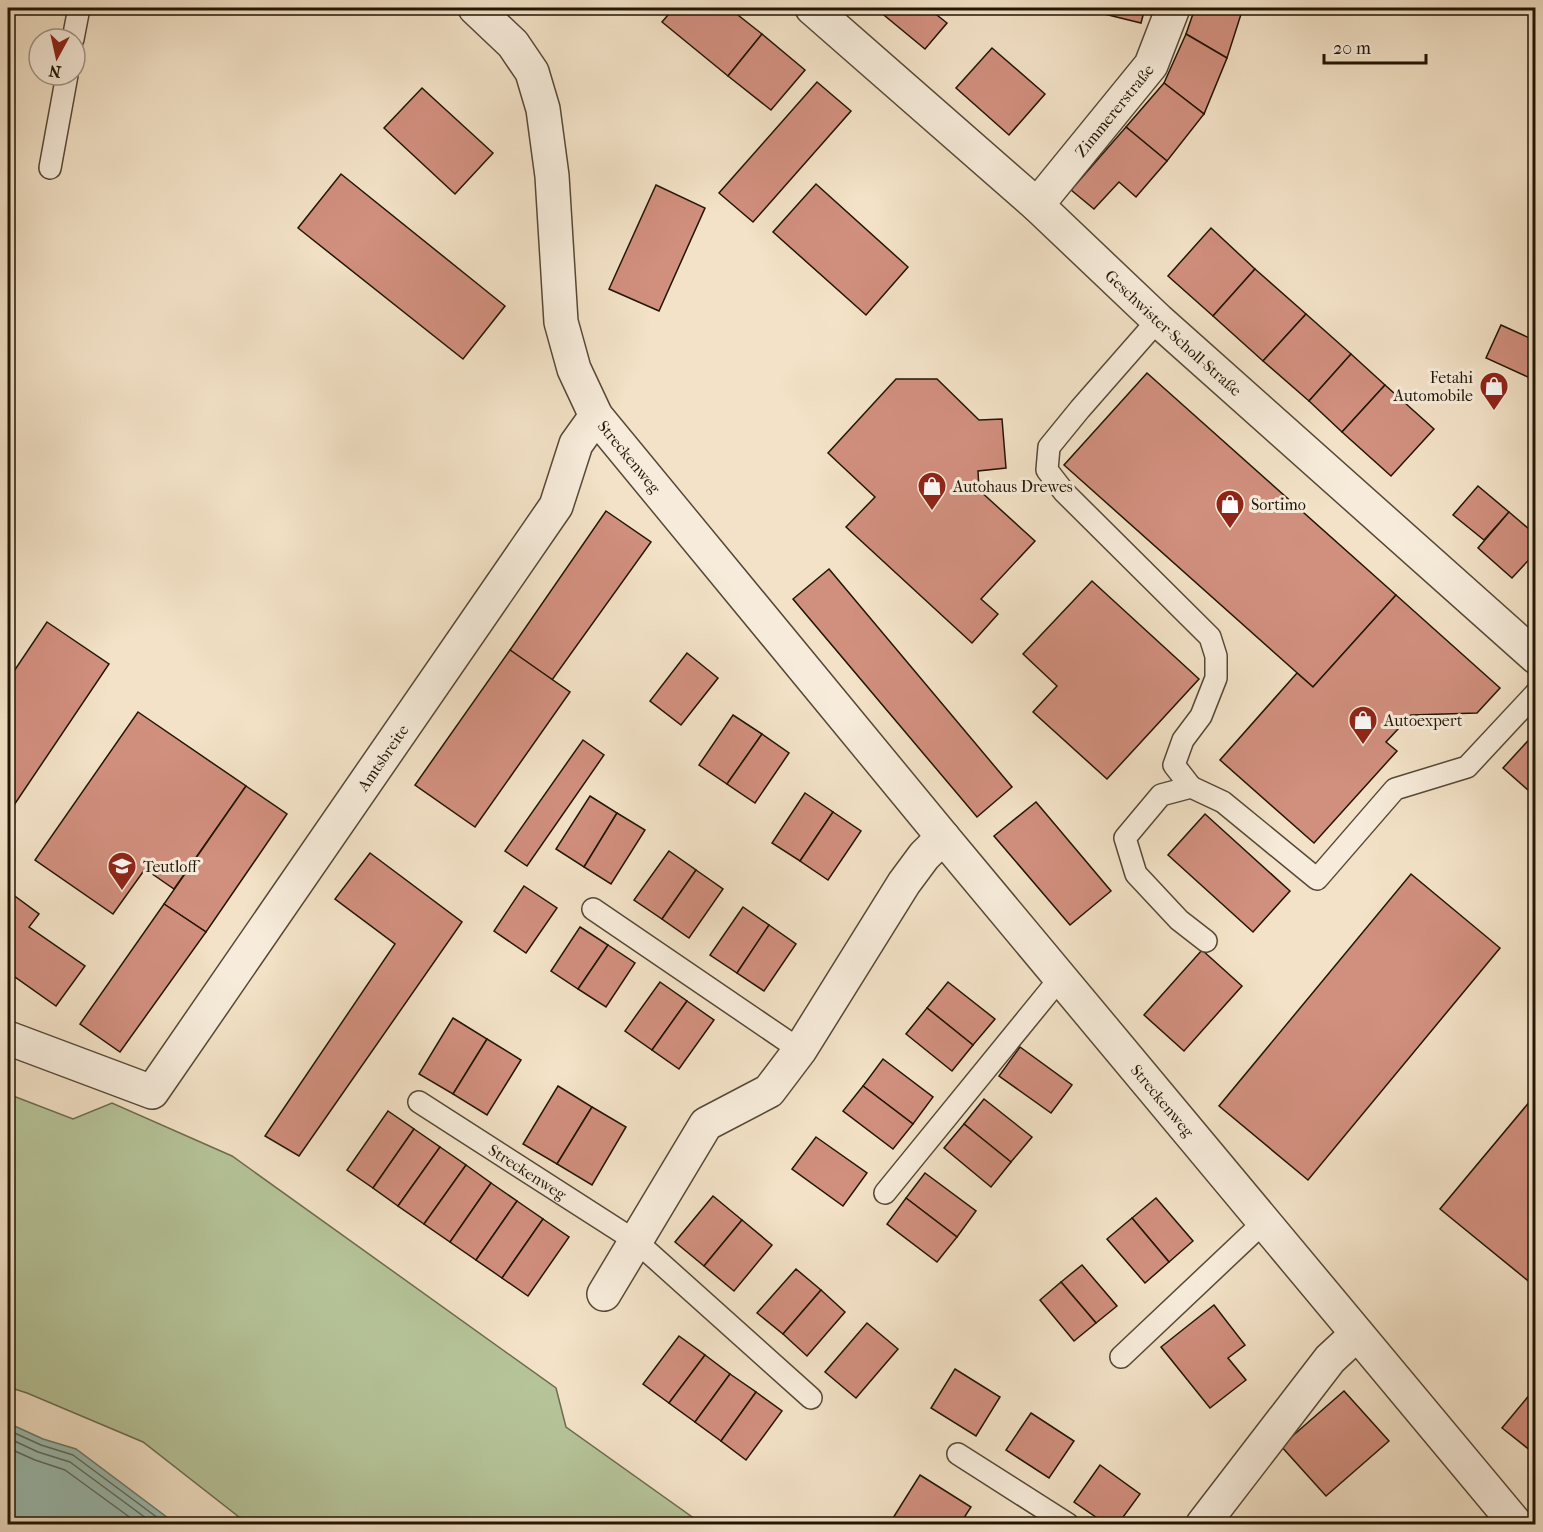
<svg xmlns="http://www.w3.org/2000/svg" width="1543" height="1532" font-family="'IM FELL French Canon',serif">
<rect width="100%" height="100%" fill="#f3e2c7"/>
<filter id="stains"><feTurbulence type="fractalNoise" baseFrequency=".00333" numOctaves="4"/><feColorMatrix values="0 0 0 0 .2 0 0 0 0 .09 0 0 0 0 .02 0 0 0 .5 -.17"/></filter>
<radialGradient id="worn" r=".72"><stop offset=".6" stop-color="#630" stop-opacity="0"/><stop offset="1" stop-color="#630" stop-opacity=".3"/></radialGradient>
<polygon fill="#b6c499" stroke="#6c6c4f" stroke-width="1.5" points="8,1094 73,1119 112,1103 232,1156 556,1388 566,1427 702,1524 248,1524 143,1442 27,1393 8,1387"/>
<polygon fill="#9bbeb3" stroke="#6a7a6d" stroke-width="1.5" points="8,1423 43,1439 76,1449 176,1524 8,1524"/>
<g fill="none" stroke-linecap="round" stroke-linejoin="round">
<g stroke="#5e6a5c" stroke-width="1.5">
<polyline points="8,1430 41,1445 73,1455 166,1524"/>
<polyline points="8,1438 38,1452 70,1462 154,1524"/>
<polyline points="8,1448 35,1460 65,1470 139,1524"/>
</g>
</g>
<g fill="#d18f7e" stroke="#211505" stroke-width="1.5">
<polygon points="674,8 729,8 762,34 728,76 662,22"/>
<polygon points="882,8 928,8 947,23 925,49 879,11"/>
<polygon points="1097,8 1145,8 1141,23 1096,12"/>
<polygon points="1195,8 1243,8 1227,58 1186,34"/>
<polygon points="762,34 805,70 771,110 728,76"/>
<polygon points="1186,34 1227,58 1204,114 1164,83"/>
<polygon points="992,48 1045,94 1009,135 956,88"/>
<polygon points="817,82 851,111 753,222 719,193"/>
<polygon points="1164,83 1204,114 1167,161 1126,127"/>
<polygon points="422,88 493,153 455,194 384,128"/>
<polygon points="1126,127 1167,161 1136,197 1119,182 1094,209 1071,190"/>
<polygon points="341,174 505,306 463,359 298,228"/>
<polygon points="816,184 908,267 866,315 773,232"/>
<polygon points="656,185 705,208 659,311 609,289"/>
<polygon points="1536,206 1536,227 1530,226"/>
<polygon points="1211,228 1255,269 1213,316 1168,276"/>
<polygon points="1255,269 1306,314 1263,361 1213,316"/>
<polygon points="1306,314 1351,354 1309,401 1263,361"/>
<polygon points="1501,325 1536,341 1536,365 1530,378 1486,358"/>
<polygon points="1351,354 1385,385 1342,432 1309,401"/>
<polygon points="1147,373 1396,595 1313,687 1064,465"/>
<polygon points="896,379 937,379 979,420 1002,419 1006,468 978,471 979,490 1035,541 981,599 998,614 972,643 846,527 875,497 828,453"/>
<polygon points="1385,385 1434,429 1391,476 1342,432"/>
<polygon points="1478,486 1509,512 1484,540 1453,515"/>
<polygon points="606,511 651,542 552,680 510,650"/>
<polygon points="1509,512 1536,535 1536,552 1512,578 1478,548"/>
<polygon points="829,569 1012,787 977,817 793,599"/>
<polygon points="1092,581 1199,679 1107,779 1033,712 1057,686 1023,654"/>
<polygon points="1396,595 1500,688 1477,713 1411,715 1386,742 1397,751 1314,843 1220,760 1297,673 1313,687"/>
<polygon points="47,622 109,664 8,814 8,680"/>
<polygon points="510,650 570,692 475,827 415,785"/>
<polygon points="687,653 718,678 681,725 650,701"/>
<polygon points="138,712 246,786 174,889 145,869 113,914 35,860"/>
<polygon points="733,715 762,734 727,784 699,765"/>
<polygon points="1536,732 1536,797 1503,768"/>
<polygon points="762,734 789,753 755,803 727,784"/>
<polygon points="583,740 604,755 527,866 505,851"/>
<polygon points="246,786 287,814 206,932 164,904"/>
<polygon points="805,793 833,812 800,861 772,843"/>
<polygon points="590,796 617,813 584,867 556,849"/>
<polygon points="1036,802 1111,891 1070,925 994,836"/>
<polygon points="833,812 861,831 828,880 800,861"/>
<polygon points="617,813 645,830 611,884 584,867"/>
<polygon points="1205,814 1290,891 1253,932 1168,855"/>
<polygon points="669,851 696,870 662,919 634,900"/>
<polygon points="370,853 462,922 299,1156 265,1136 395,944 335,899"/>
<polygon points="696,870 723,889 689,938 662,919"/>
<polygon points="1411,874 1500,948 1308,1180 1219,1106"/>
<polygon points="524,886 557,908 526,953 494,931"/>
<polygon points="8,891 39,914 29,927 85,966 56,1006 8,972"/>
<polygon points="164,904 206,932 120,1052 80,1024"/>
<polygon points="743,907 769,925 737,973 710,955"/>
<polygon points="769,925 796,944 764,991 737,973"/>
<polygon points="580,927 608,945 578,989 551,971"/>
<polygon points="608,945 635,963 606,1007 578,989"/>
<polygon points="1202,950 1242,986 1184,1051 1144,1015"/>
<polygon points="660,982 687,1001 652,1050 625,1031"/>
<polygon points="948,982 995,1019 973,1045 927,1008"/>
<polygon points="687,1001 714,1020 679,1069 652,1050"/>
<polygon points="927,1008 973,1045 952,1071 906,1034"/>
<polygon points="453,1018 487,1039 453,1094 419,1074"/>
<polygon points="487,1039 521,1060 487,1115 453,1094"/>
<polygon points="1020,1047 1072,1085 1051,1113 999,1076"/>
<polygon points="883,1059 933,1097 913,1124 863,1086"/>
<polygon points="558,1086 592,1107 557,1164 523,1144"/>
<polygon points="863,1086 913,1124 893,1149 843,1111"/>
<polygon points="1536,1094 1536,1280 1532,1284 1440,1209"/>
<polygon points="984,1099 1032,1137 1011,1162 964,1124"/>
<polygon points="592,1107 626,1127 592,1185 557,1164"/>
<polygon points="388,1111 414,1129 373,1188 347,1170"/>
<polygon points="964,1124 1011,1162 991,1187 944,1148"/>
<polygon points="414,1129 440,1147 398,1206 373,1188"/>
<polygon points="816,1137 867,1173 843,1206 792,1169"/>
<polygon points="440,1147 466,1165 424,1224 398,1206"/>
<polygon points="466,1165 491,1183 450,1242 424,1224"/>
<polygon points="925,1173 976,1211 957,1237 906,1198"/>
<polygon points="491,1183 517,1201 476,1260 450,1242"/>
<polygon points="713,1196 742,1220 704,1266 675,1242"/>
<polygon points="906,1198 957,1237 937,1262 887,1224"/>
<polygon points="1156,1198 1193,1241 1169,1262 1132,1218"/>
<polygon points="517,1201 543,1219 502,1278 476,1260"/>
<polygon points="1132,1218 1169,1262 1145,1283 1107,1239"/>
<polygon points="543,1219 569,1237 528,1296 502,1278"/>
<polygon points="742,1220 772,1245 734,1291 704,1266"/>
<polygon points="1082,1265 1117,1306 1096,1323 1061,1282"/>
<polygon points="796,1269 821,1290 783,1334 757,1313"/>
<polygon points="1061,1282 1096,1323 1074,1341 1040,1300"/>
<polygon points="821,1290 845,1312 807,1356 783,1334"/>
<polygon points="1214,1305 1245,1345 1228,1358 1246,1380 1210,1408 1161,1347"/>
<polygon points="867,1323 898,1349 856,1398 825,1372"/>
<polygon points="679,1336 705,1355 669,1403 643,1384"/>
<polygon points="705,1355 730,1374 695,1422 669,1403"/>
<polygon points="955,1369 1000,1397 976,1436 931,1408"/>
<polygon points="730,1374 756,1392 721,1441 695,1422"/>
<polygon points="1536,1387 1536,1455 1502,1428"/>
<polygon points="1344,1391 1389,1441 1326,1496 1281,1446"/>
<polygon points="756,1392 782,1411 746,1460 721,1441"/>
<polygon points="1031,1413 1074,1441 1049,1478 1006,1450"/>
<polygon points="1100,1465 1140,1494 1118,1524 1106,1524 1074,1502"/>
<polygon points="920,1475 971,1507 960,1524 904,1524 893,1518"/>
</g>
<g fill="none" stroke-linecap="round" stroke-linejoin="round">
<g stroke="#564836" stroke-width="24">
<g id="service">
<polyline points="73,39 79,8"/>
<polyline points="50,168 67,75"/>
<polyline points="1158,320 1080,409 1049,447 1047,470 1064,492 1210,637 1216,656 1216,678 1201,716 1183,740 1174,765 1191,787"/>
<polyline points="593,909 800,1050"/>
<polyline points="1206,941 1179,920 1136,874 1125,838 1161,795 1191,787 1223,802 1317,879 1395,789 1467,767 1536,693"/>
<path id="s1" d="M419,1102L637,1242L811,1398"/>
<polyline points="885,1193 1061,977"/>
<polyline points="1121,1357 1265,1221"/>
<polyline points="958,1454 1068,1524"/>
</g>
</g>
<g stroke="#564836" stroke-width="36">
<g id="minor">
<path id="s2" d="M475,8L513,44L532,72L543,109L552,176L561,322L574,369L596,416L943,837L1516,1524"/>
<path id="s3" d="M1037,205L1151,65L1173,8"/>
<path id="s4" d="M8,1038L152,1092L556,506L576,444L596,416"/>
<polyline points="604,1294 706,1124 769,1091 800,1050 904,883 924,856 943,837"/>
<polyline points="1203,1524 1330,1359 1357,1334"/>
</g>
</g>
<g stroke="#564836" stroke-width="36">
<g id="tertiary">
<path id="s5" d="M812,8L1037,205L1158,320L1536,657"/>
</g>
</g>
<use href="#service" stroke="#f7ecdb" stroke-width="21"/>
<use href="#minor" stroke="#f7ecdb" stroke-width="33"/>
<use href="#tertiary" stroke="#f7ecdb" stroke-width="33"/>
</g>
<defs>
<g id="shop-pin" transform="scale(1.5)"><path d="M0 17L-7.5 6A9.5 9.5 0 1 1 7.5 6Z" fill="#8f2418" stroke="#f7ecdb"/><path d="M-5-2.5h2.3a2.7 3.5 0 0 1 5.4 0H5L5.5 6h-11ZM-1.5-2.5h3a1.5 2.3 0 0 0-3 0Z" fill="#fff"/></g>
<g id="school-pin" transform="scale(1.5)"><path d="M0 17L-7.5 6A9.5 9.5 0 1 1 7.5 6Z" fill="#8f2418" stroke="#f7ecdb"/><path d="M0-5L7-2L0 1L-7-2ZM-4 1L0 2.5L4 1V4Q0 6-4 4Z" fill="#fff"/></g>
</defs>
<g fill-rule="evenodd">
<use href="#shop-pin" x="1494" y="386"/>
<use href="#shop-pin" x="932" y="486"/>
<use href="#shop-pin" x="1230" y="504"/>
<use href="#shop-pin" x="1363" y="720"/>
<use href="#school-pin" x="122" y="866"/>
</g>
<g text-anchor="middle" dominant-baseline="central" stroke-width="6" stroke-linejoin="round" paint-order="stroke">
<g font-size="16" fill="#211505" stroke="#f7ecdb">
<text stroke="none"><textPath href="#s3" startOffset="122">Zimmererstraße</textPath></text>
<text stroke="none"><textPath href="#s5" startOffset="486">Geschwister-Scholl-Straße</textPath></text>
<text stroke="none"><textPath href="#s2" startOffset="492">Streckenweg</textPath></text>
<text stroke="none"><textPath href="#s4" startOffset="560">Amtsbreite</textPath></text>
<text stroke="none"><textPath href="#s2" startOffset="1328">Streckenweg</textPath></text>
<text stroke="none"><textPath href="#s1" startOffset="129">Streckenweg</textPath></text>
</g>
<g font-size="16" fill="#211505" stroke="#f7ecdb" text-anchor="start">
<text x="1473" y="377" text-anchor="end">Fetahi<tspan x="1473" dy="18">Automobile</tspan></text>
<text x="953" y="486">Autohaus Drewes</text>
<text x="1251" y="504">Sortimo</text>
<text x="1384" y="720">Autoexpert</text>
<text x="143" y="866">Teutloff</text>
</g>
</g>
<rect width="1543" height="1532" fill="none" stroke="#f3e2c7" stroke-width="30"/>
<rect x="9" y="9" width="1525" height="1514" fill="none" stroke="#211505" stroke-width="3"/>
<rect x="15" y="15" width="1513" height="1502" fill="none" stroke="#211505" stroke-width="1.5"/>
<g transform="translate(57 57) rotate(188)"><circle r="28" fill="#f7ecdb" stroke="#a19685" stroke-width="1.5"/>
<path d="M0-4.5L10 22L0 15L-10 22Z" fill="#8f2418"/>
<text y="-9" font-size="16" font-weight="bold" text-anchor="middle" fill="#211505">N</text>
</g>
<path d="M1324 54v9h102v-9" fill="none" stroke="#211505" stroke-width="3"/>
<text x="1333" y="54" font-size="18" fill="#211505" stroke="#f7ecdb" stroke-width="4.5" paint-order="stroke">20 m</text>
<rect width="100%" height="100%" filter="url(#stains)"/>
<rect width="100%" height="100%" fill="url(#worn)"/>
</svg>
